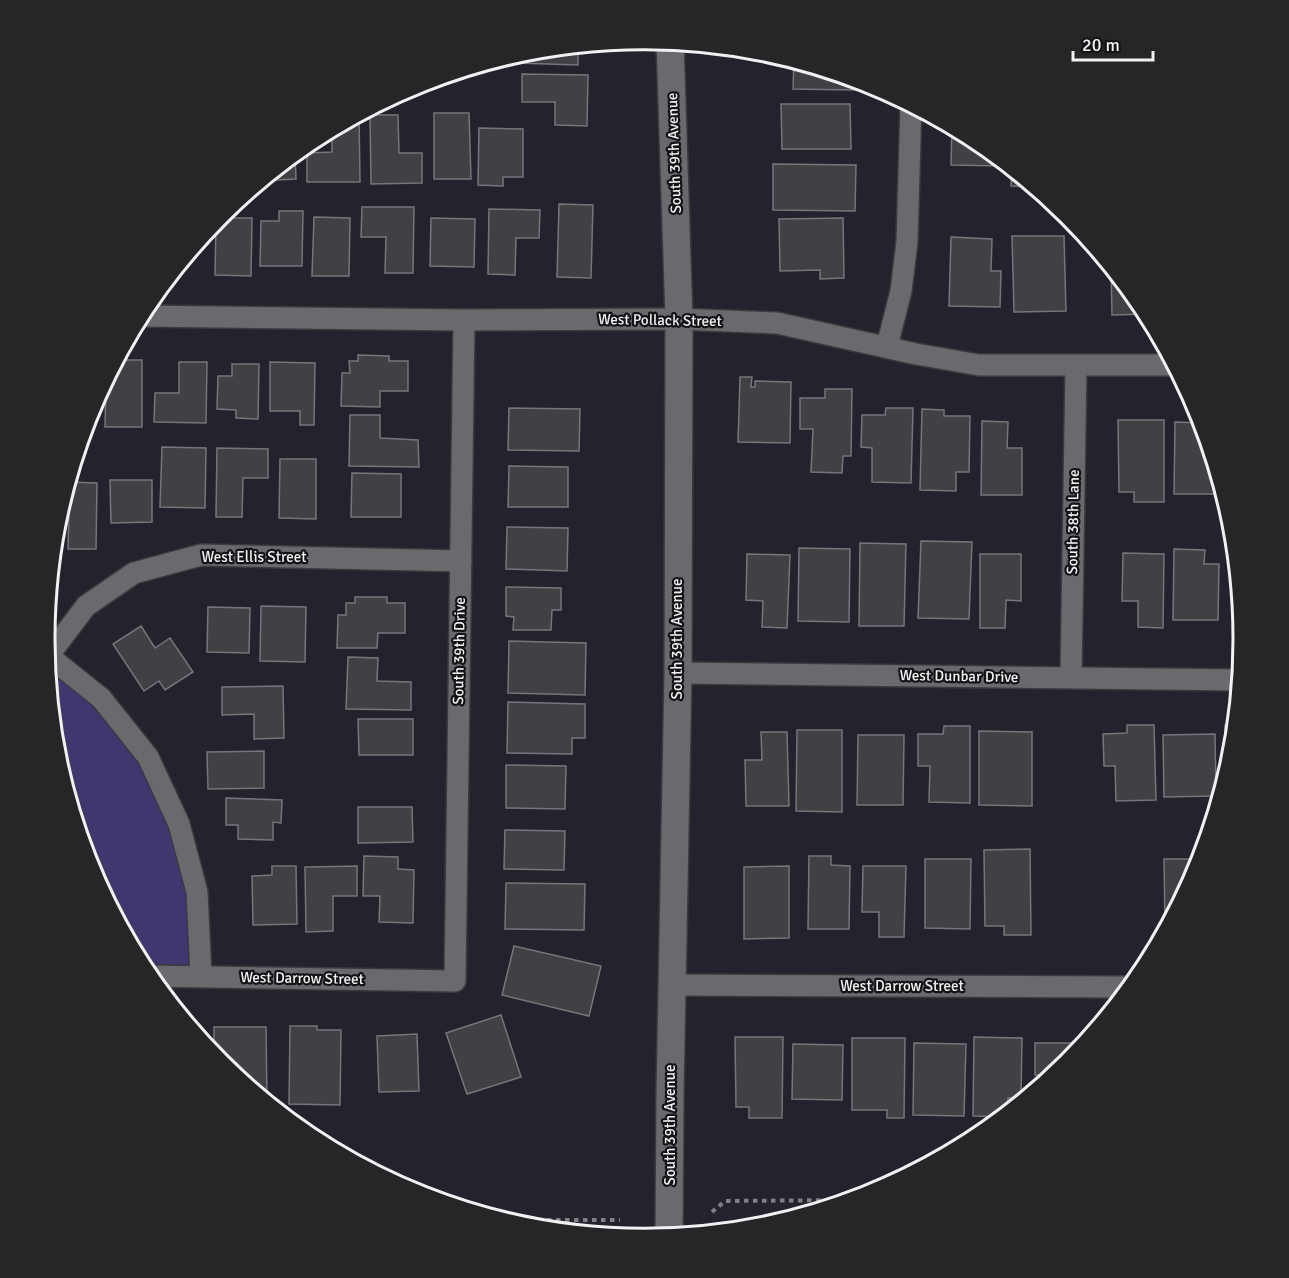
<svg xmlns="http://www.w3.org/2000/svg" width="1289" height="1278" font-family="Signika,sans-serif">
<rect width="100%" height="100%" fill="#1d1d20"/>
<circle fill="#24232d" cx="644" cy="639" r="598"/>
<polygon fill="#40376e" points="46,654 101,698 179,824 201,976 145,972 90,868 56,756"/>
<g fill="#414145" stroke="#76767a" stroke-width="1.5">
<polygon points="578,46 578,65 517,63 517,54 528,50"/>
<polygon points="794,60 855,79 855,90 793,89"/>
<polygon points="522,74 588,75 587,126 555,125 555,102 522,102"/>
<polygon points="781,104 850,104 851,149 782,149"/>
<polygon points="434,113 469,113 471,179 434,179"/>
<polygon points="359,114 360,182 307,182 307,153 332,152 332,129"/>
<polygon points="370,115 398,115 399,153 422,153 422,183 371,184"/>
<polygon points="952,126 978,140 1003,160 1003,166 951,165"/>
<polygon points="479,128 523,129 523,177 503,177 503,186 478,185"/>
<polygon points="295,153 296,179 277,180 276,171 273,171"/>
<polygon points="773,164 856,165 855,211 773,210"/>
<polygon points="1012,168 1035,187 1011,186"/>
<polygon points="559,204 593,205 591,278 557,277"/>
<polygon points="362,207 414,207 413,273 385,273 386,237 361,237"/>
<polygon points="228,209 234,209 234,218 252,218 251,276 215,275 216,220"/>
<polygon points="489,209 540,210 539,238 516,238 515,275 488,274"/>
<polygon points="279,211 303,211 302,266 260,266 261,221 279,221"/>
<polygon points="314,217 350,218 349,276 312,276"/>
<polygon points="431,218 475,219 474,267 430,266"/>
<polygon points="843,218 844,278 820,279 820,270 780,271 779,219"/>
<polygon points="1012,236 1064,236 1066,311 1014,312"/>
<polygon points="951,237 992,239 991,271 1001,271 1000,307 949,306"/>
<polygon points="1111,266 1144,306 1148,314 1112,315"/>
<polygon points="358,355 389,356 389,361 408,361 408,391 380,391 380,407 341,406 342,373 350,373 349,361 358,361"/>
<polygon points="117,360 142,360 142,427 105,427 106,380"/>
<polygon points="179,362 207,362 206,423 154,422 155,393 179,393"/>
<polygon points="270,362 315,363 314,425 300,425 300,411 270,411"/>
<polygon points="232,364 259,364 258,419 236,418 236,410 217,409 218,376 232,376"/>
<polygon points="740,377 752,377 751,387 755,387 755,381 791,382 790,443 738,442"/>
<polygon points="825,389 852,389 851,456 843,456 842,473 811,472 813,429 800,429 800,398 825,398"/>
<polygon points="509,408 580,409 579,451 508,450"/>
<polygon points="886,408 913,408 911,483 872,482 872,448 861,447 862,415 885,415"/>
<polygon points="922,409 944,410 944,416 970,416 969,472 956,472 956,491 920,490"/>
<polygon points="350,415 380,415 380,438 418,440 419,467 349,466"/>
<polygon points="1118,420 1164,420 1164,502 1134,502 1134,492 1119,492"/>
<polygon points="982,421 1008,422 1007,448 1022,448 1022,495 981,495"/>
<polygon points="1175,422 1203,423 1219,475 1219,494 1174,494"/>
<polygon points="162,447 206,448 205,508 160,507"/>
<polygon points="217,448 268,449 268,478 243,478 242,517 216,517"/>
<polygon points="280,459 316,459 316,519 279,518"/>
<polygon points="509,466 568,467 568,507 508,507"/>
<polygon points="352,473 401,474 401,517 351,517"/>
<polygon points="110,480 152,480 152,522 111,523"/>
<polygon points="68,482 97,483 96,549 68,549 69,512 59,512"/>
<polygon points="507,527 568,528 567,571 506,569"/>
<polygon points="921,541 972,542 969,619 918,618"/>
<polygon points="860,543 906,544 904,626 859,626"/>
<polygon points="799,548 850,549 849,622 798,621"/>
<polygon points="1174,549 1205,550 1204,564 1219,564 1218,620 1173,620"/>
<polygon points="1123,553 1164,554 1163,628 1138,627 1138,601 1122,601"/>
<polygon points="747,554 790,555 787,628 762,627 763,601 746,600"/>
<polygon points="980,554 1021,554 1021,601 1006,600 1005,628 980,628"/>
<polygon points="1234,557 1236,557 1243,621 1233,621"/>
<polygon points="506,587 561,588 561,610 552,610 551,630 513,630 514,617 506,616"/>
<polygon points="355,597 387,597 387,603 405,603 405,633 378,633 377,648 337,648 338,615 346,615 346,603 355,603"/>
<polygon points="261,606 306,607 305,662 260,661"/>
<polygon points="208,607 250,608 249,653 207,652"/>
<polygon points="141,626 155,648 170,638 193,672 165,690 159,681 144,691 113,644"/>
<polygon points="509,641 586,643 585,695 508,693"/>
<polygon points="348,657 378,658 377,681 411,682 411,710 346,709"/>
<polygon points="283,686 284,738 254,739 254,714 222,715 222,687"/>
<polygon points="508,702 585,704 585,738 572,738 572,754 507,753"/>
<polygon points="358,719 413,719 413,755 359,755"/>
<polygon points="1127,725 1154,725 1156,800 1116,801 1115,766 1104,766 1103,734 1127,733"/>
<polygon points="1225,725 1236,725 1233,756 1225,781"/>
<polygon points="944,726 970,726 970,803 929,802 930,766 918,766 918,734 943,734"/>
<polygon points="797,730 842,730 842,812 796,811"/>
<polygon points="979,731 1032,732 1032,806 979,805"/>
<polygon points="761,732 787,732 789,806 746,806 745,760 762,760"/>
<polygon points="1215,734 1216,796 1164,797 1163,735"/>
<polygon points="858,735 904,735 903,805 857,805"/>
<polygon points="264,751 264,788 208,789 207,752"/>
<polygon points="506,765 566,766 565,809 506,808"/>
<polygon points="226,798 282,800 281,823 273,822 273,840 238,839 238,825 226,825"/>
<polygon points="358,807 412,807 413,842 358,843"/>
<polygon points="505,830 565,831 564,870 504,869"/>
<polygon points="1030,849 1031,935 1004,935 1004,926 985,926 984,850"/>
<polygon points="364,856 398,857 398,869 414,870 413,923 379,922 380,896 363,896"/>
<polygon points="809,856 831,856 831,865 850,866 849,929 808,929"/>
<polygon points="925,859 971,859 970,929 925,928"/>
<polygon points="1164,859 1196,859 1197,872 1167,928 1165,928"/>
<polygon points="272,866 296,866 297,924 253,925 252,876 272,875"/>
<polygon points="357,866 357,896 333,896 333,931 306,932 305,867"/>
<polygon points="789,866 789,938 744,939 744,867"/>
<polygon points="863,866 906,866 904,937 879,937 879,912 862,912"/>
<polygon points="506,883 585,884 584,930 505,929"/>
<polygon points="514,946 601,966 589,1016 502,995"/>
<polygon points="501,1015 521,1077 467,1094 446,1033"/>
<polygon points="290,1026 317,1026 317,1030 341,1030 340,1105 289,1104"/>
<polygon points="214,1027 266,1027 267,1101 220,1063 214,1056"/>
<polygon points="417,1034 419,1091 379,1092 377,1036"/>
<polygon points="735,1037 783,1037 782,1118 749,1118 749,1107 736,1107"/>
<polygon points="974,1037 1022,1038 1021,1098 1008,1098 1008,1113 1004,1117 973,1116"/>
<polygon points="852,1038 905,1038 904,1118 887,1118 887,1110 852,1110"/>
<polygon points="914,1043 966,1044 964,1116 913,1115"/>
<polygon points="1035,1043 1082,1043 1082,1047 1069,1064 1047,1081 1047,1075 1035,1075"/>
<polygon points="793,1044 843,1045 842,1100 792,1099"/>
</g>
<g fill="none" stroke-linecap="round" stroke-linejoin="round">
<g stroke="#3a3a3d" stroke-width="24">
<g id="minor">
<polyline points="140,316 464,320 679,319 777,323 916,354 979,365 1175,365"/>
<polyline points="887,346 901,291 907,242 911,104"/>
<polyline points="46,654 101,698 148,757 179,824 197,892 201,976"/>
<polyline points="49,655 86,606 134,573 201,555 461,561"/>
<polyline points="678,673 1240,680"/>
<polyline points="1071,677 1076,366"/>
<polyline points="149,976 455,981 464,320"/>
<polyline points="672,985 1131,987"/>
</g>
</g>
<g stroke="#3a3a3d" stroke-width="30">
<polyline id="tertiary" points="669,1237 670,1094 678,673 679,319 670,42"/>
</g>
<g stroke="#808083" stroke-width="4" stroke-dasharray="4.5 4.5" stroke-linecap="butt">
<polyline points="712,1212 725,1201 851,1200"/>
<polyline points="502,1220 620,1220"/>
</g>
<use href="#minor" stroke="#69696e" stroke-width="21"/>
<use href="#tertiary" stroke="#69696e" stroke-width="27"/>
</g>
<g text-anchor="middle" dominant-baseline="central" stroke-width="4.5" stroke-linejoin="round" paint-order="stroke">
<g font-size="15" fill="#f1f1f4" stroke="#141417">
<text transform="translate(674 153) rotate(-92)">South 39th Avenue</text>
<text transform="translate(660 320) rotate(1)">West Pollack Street</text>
<text transform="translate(1073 522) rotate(-89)">South 38th Lane</text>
<text x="254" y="557">West Ellis Street</text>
<text transform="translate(677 639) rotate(-90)">South 39th Avenue</text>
<text transform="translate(459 651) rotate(-89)">South 39th Drive</text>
<text transform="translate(959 676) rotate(1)">West Dunbar Drive</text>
<text transform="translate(302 978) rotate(1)">West Darrow Street</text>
<text x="902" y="986">West Darrow Street</text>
<text transform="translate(670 1125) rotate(-90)">South 39th Avenue</text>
</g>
</g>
<path d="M0 0H1289V1278H0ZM55 639a589 589 0 1 1 1178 0a589 589 0 1 1-1178 0Z" fill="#262629" fill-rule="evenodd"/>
<path fill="none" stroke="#f1f1f4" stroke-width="3" d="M55 639a589 589 0 1 1 1178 0a589 589 0 1 1-1178 0Z"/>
<path d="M1073 51v9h80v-9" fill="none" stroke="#f1f1f4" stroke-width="3"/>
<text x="1082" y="51" font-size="18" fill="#f1f1f4" stroke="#141417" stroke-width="4.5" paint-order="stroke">20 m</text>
</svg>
